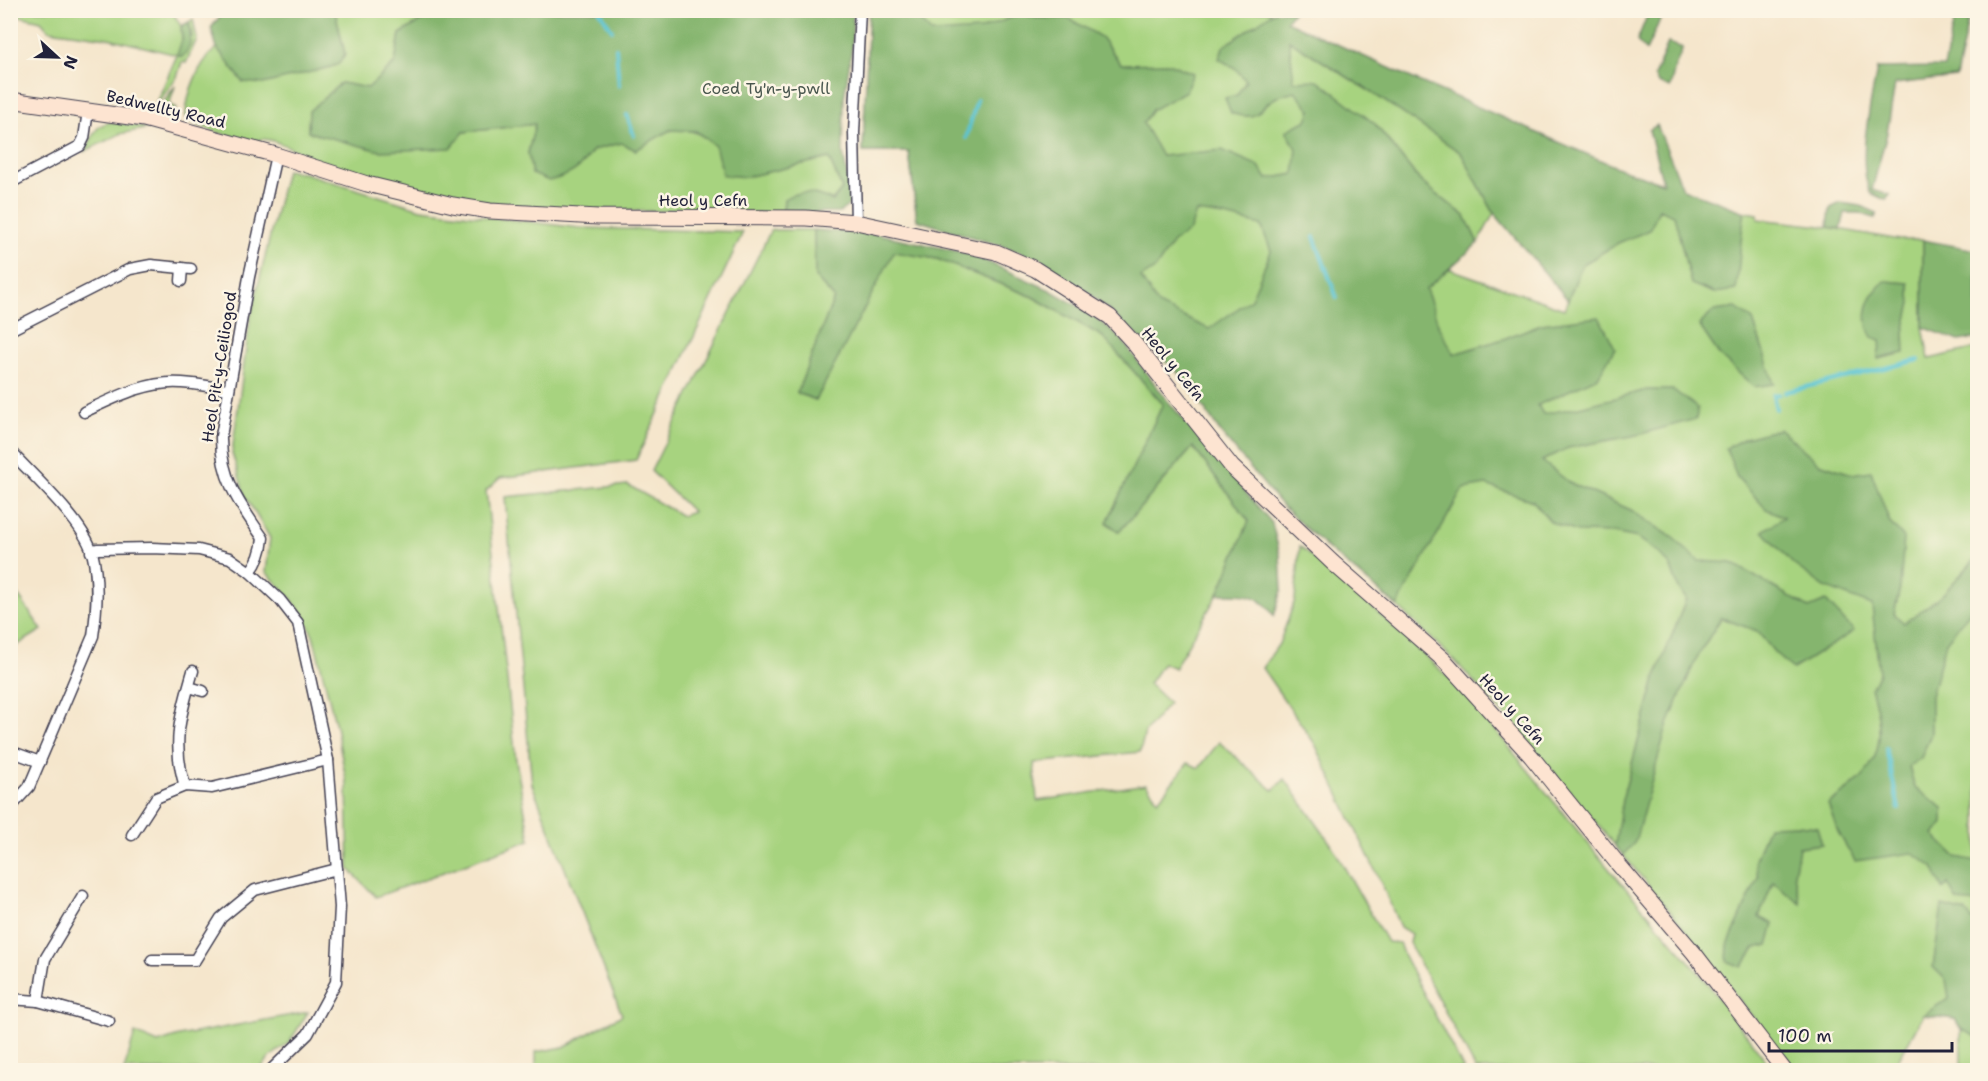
<svg xmlns="http://www.w3.org/2000/svg" width="1988" height="1081" font-family="'Shantell Sans',sans-serif">
<rect width="100%" height="100%" fill="#fcf5e5"/>
<filter id="ink" filterUnits="userSpaceOnUse"><feTurbulence type="fractalNoise" baseFrequency=".0167" numOctaves="2"/><feDisplacementMap in="SourceGraphic" scale="12" xChannelSelector="R" yChannelSelector="G"/><feConvolveMatrix kernelMatrix="1 2 1 2 8 2 1 2 1" color-interpolation-filters="sRGB"/></filter>
<filter id="wash" filterUnits="userSpaceOnUse"><feTurbulence type="fractalNoise" baseFrequency=".008" numOctaves="4" result="noise"/><feDisplacementMap in="SourceGraphic" scale="24" xChannelSelector="R" yChannelSelector="G"/><feGaussianBlur stdDeviation="1.35" result="paint"/><feColorMatrix in="noise" values="0 0 0 0 0 0 0 0 0 0 0 0 0 0 0 0 0 1.4 0 .05"/><feComposite in="paint" operator="in"/></filter>
<g filter="url(#wash)">
<rect width="100%" height="100%" fill="#f5e6cc"/>
<g fill="#a7d37f" stroke="#647a5d" stroke-width="1.5">
<polygon points="11,10 172,11 181,26 182,40 192,37 189,22 193,19 197,39 186,63 182,62 177,77 154,108 177,55 108,38 49,30 41,21 11,14"/>
<path d="M375,10L437,11L400,34L395,63L368,88L341,83L309,111L308,131L464,132L536,124L528,153L584,163L593,150L621,143L636,150C646,144 658,134 669,131C701,121 726,157 746,177L829,158L842,189L832,201L784,199L783,213L567,210L495,204L429,191L306,157C298,150 273,139 262,139C256,140 260,142 253,141C238,139 196,128 186,117C186,94 199,61 217,48L243,82L345,54L335,11Z"/>
<polygon points="869,11 1269,11 1273,13 1289,40 1371,92 1461,153 1494,213 1478,243 1465,216 1421,182 1375,124 1311,110 1413,256 1564,309 1621,169 1745,212 1758,214 1758,219 1821,226 1900,240 1923,240 1923,327 1929,359 1977,348 1977,1070 1961,1070 1961,1029 1955,1019 1924,1015 1892,1070 1794,1070 1674,916 1514,725 1453,659 1397,606 1326,547 1221,433 1182,376 1088,292 1021,252 917,220 909,152 863,152"/>
<polygon points="175,86 169,105 177,108 169,115 157,112"/>
<path d="M112,122L149,128L120,134L83,152C95,139 91,125 112,122Z"/>
<polygon points="286,170 304,173 421,209 580,228 743,232 636,460 500,478 486,491 516,761 530,840 376,897 349,869 347,785 336,726 313,635 303,615 290,597 266,572 270,538 245,496 232,453 250,319"/>
<polygon points="771,230 814,230 815,277 834,298 797,393 816,400 894,251 937,259 1031,296 1102,336 1163,404 1107,523 1119,532 1193,447 1249,521 1218,594 1180,658 1175,668 1163,663 1149,684 1169,703 1145,732 1140,752 1034,763 1037,801 1146,784 1158,800 1188,763 1199,768 1219,742 1273,790 1285,779 1331,844 1387,942 1399,943 1403,954 1464,1070 536,1070 536,1052 564,1047 622,1015 532,784 505,497 628,485 682,516 693,512 651,471"/>
<polygon points="1300,546 1369,604 1463,691 1610,870 1701,975 1773,1070 1476,1070 1409,943 1411,934 1400,927 1383,887 1315,744 1262,668 1279,644 1295,600"/>
<polygon points="11,585 42,630 11,649 10,649"/>
<polygon points="308,1012 289,1043 270,1057 260,1070 124,1070 135,1033 158,1043 179,1036"/>
</g>
<g fill="#85b56e" stroke="#546c54" stroke-width="1.5" fill-rule="evenodd">
<path d="M869,10L910,11L932,33L980,30L1022,13L1036,18H1068L1101,37L1121,64L1168,63L1193,73L1186,91L1152,110L1143,123L1162,156L1222,150L1259,166L1267,179L1294,174L1297,149L1286,131L1307,120L1311,110L1295,91C1289,93 1282,94 1277,97C1255,108 1262,123 1231,113L1225,98L1237,95L1246,81L1235,68L1219,59L1223,47L1275,11H1294L1286,21L1418,81L1621,169L1663,183L1649,130L1657,125L1683,189L1745,212C1740,237 1740,264 1736,290L1714,293L1691,284L1674,215L1659,209L1650,230L1618,243L1582,265L1568,300L1494,213L1461,153L1371,92L1289,40L1294,81L1318,80L1375,124L1421,182L1465,216L1478,243L1426,289L1440,329L1454,354L1503,339L1541,324L1599,317L1615,348L1598,377L1538,405L1543,414L1575,408L1647,390H1673L1698,408L1696,419L1637,435L1568,448L1542,461L1570,483L1631,510L1672,537L1699,561L1732,563L1809,608L1826,601L1854,631L1793,669L1775,653L1757,631L1721,618L1696,659L1666,729L1635,842L1623,855L1615,846L1622,800L1655,679L1686,599L1678,587L1671,567L1659,553L1638,538L1613,533L1577,532L1551,522L1533,501L1486,485L1463,489L1397,606L1326,547L1282,506L1221,433L1182,376L1088,292L1021,252L917,220L909,152H863ZM1196,212L1225,216L1261,225L1271,251L1251,299L1209,329L1158,305L1141,278L1156,268L1173,242L1190,230Z"/>
<polygon points="224,11 335,11 345,54 339,64 331,67 263,84 243,82 217,48 211,28"/>
<path d="M437,11H853L852,47L844,98L843,154L849,185V205L840,212L783,213L784,199C799,189 817,193 833,201L842,189L829,158L746,177L723,175L715,146L696,131L670,130L636,150L621,143L593,150C580,169 572,175 549,181L532,174L528,153L535,124L464,132L451,148L380,151L308,132L309,111L341,83L368,88L395,63L400,34Z"/>
<polygon points="1649,11 1664,11 1646,51 1637,41"/>
<path d="M1956,11H1970L1956,77L1895,84L1887,133L1872,190L1890,195L1886,200L1870,193C1856,158 1871,105 1877,68L1944,67Z"/>
<path d="M189,22C191,36 193,47 182,57L177,55L182,40L181,26Z"/>
<polygon points="1668,43 1683,48 1675,67 1670,88 1658,83 1654,76"/>
<polygon points="1841,203 1861,206 1877,213 1875,218 1859,213 1845,213 1841,229 1828,227 1830,208"/>
<path d="M814,230L878,234L970,254L1050,290L1090,313L1122,340L1166,399L1272,523L1280,555L1282,590L1274,616C1258,591 1245,594 1218,594L1249,521L1193,447L1119,532L1107,522L1163,404L1102,336L1031,296L937,259L894,252L816,400L797,393L834,298L815,277Z"/>
<polygon points="1923,240 1977,250 1977,338 1959,341 1923,327"/>
<path d="M1885,281L1909,283L1911,303L1904,332L1905,353L1878,359C1877,354 1881,347 1881,340L1872,337C1860,317 1868,295 1885,281Z"/>
<polygon points="1736,308 1753,320 1774,384 1754,387 1720,356 1699,325 1714,311"/>
<path d="M1780,429L1819,463L1852,474L1871,471L1890,523L1904,538L1900,588L1894,614L1904,623L1941,596L1977,557V602L1946,642L1931,696V734L1921,758L1909,766L1915,788L1943,808V823L1934,835L1956,857L1977,861V903L1957,901L1948,884L1943,889L1933,867L1912,853L1855,861L1838,832L1828,804C1842,793 1861,782 1870,766C1885,743 1879,713 1871,688L1879,673L1872,605L1825,587L1793,564L1763,531L1784,517L1766,509L1737,477L1726,448L1745,438Z"/>
<polygon points="1798,825 1817,827 1822,844 1799,847 1794,874 1800,903 1773,882 1759,917 1774,924 1768,945 1755,948 1742,967 1727,961 1728,945 1758,877 1755,860 1768,826"/>
<polygon points="1942,906 1966,912 1977,926 1977,1037 1961,1029 1955,1019 1923,1015 1949,998 1946,980 1933,967"/>
</g>
<g fill="none" stroke-linecap="round" stroke-linejoin="round">
<g stroke="#5ac5d4" stroke-width="4">
<polyline points="599,10 612,30"/>
<polyline points="616,48 619,86"/>
<polyline points="627,115 634,136"/>
<polyline points="966,138 977,100"/>
<polyline points="1314,237 1337,298"/>
<polyline points="1785,392 1919,360"/>
<polyline points="1776,409 1773,395 1779,394"/>
<polyline points="1886,748 1899,809"/>
</g>
</g>
</g>
<g filter="url(#ink)">
<g fill="none" stroke-linecap="round" stroke-linejoin="round">
<g stroke="#423f51" stroke-width="13">
<g id="street">
<polyline points="10,183 80,146 84,138 88,111"/>
<polyline points="856,222 854,133 860,10"/>
<polyline points="181,281 182,268"/>
<polyline points="10,330 130,269 151,265 191,269"/>
<path d="M84,412C114,398 148,380 182,383C197,384 213,387 228,389"/>
<path d="M10,451C33,476 83,521 92,552C99,580 97,608 93,636L29,787L10,808"/>
<polyline points="91,552 97,549 152,548 199,550 230,558 250,572 280,600 298,623 328,760 340,907 336,982 308,1034 271,1070"/>
<path d="M250,572C259,561 262,551 263,538C240,505 220,478 221,436L249,277L276,155"/>
<polyline points="189,687 203,691"/>
<polyline points="10,751 40,762"/>
<path d="M185,786C171,743 181,713 193,671"/>
<polyline points="132,835 156,798 185,786 212,788 328,760"/>
<polyline points="152,960 195,960 221,918 255,890 337,869"/>
<polyline points="10,999 38,1001 109,1021"/>
<polyline points="38,1001 45,959 83,896"/>
</g>
</g>
<g stroke="#423f51" stroke-width="17">
<polyline id="secondary" points="10,100 144,119 276,155 367,184 453,205 490,211 598,217 806,218 856,222 996,252 1035,269 1110,317 1133,342 1232,467 1333,563 1445,661 1531,756 1618,864 1694,953 1784,1070"/>
</g>
<use href="#street" stroke="#fff" stroke-width="10"/>
<use href="#secondary" stroke="#fde4d1" stroke-width="15"/>
</g>
</g>
<g text-anchor="middle" dominant-baseline="central" stroke-width="5" stroke-linejoin="round" paint-order="stroke">
<g font-size="16" fill="#4a574f" stroke="#fcf5e5">
<text x="766" y="88">Coed Ty'n-y-pwll</text>
</g>
<g font-size="16" fill="#22223b" stroke="#fcf5e5">
<text transform="translate(166 109) rotate(13)">Bedwellty Road</text>
<text x="703" y="200">Heol y Cefn</text>
<text transform="translate(1173 364) rotate(51)">Heol y Cefn</text>
<text transform="translate(219 367) rotate(-81)">Heol Pit-y-Ceiliogod</text>
<text transform="translate(1512 709) rotate(48)">Heol y Cefn</text>
</g>
</g>
<rect width="1988" height="1081" fill="none" stroke="#fcf5e5" stroke-width="36"/>
<g transform="translate(57 57) rotate(112)" stroke="#fcf5e5" stroke-width="4.5" paint-order="stroke">
<path d="M0-4.5L10 22L0 15L-10 22Z" fill="#22223b"/>
<text y="-9" font-size="16" font-weight="bold" text-anchor="middle" fill="#22223b">N</text>
</g>
<path d="M1769 1042v9h183v-9" fill="none" stroke="#22223b" stroke-width="3"/>
<text x="1778" y="1042" font-size="18" fill="#22223b" stroke="#fcf5e5" stroke-width="4.5" paint-order="stroke">100 m</text>
</svg>
